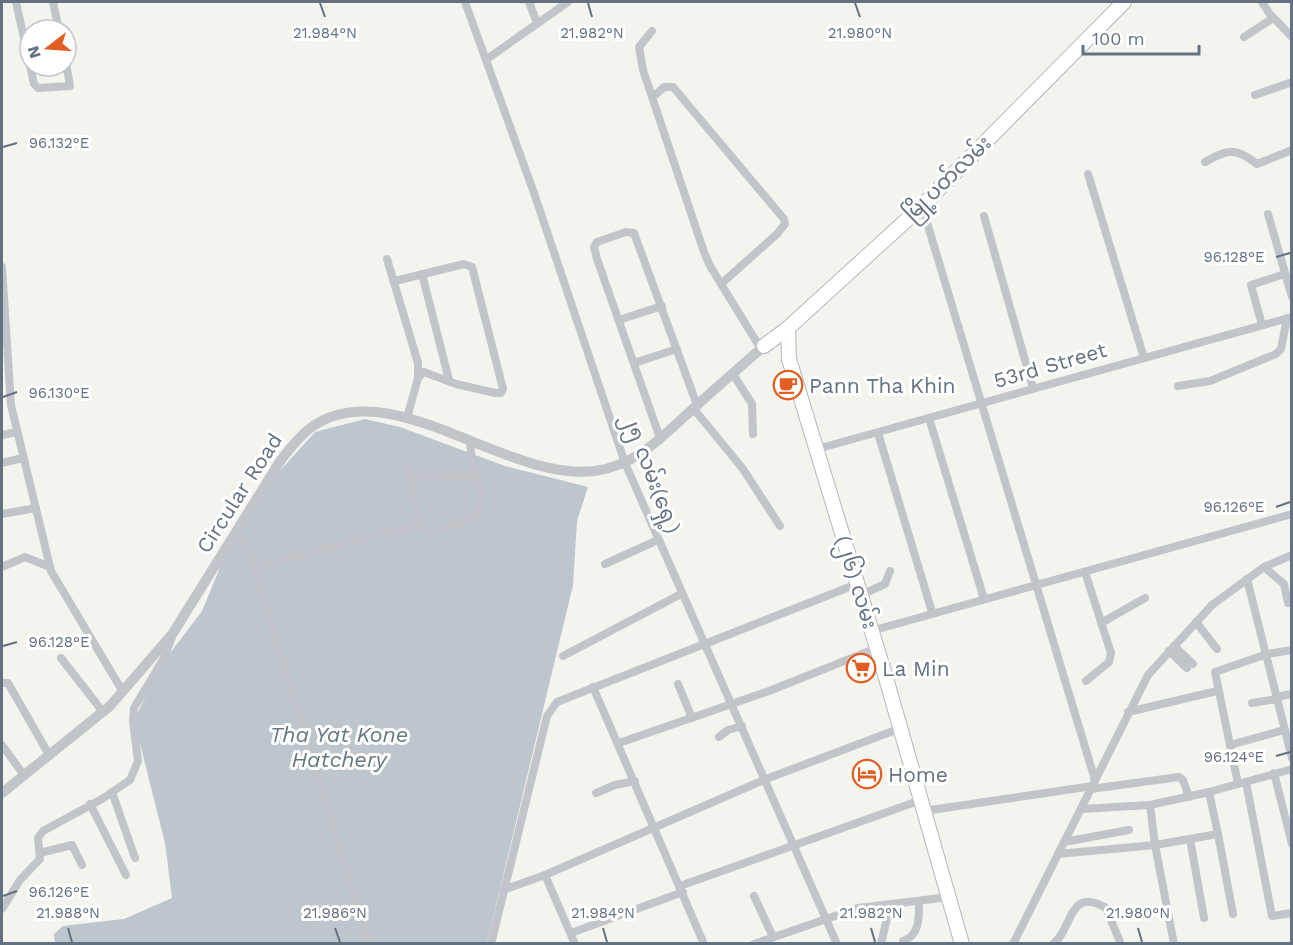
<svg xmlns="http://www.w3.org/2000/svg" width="1293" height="945" font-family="'Work Sans','Noto Sans Myanmar',sans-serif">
<rect width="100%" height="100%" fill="#f4f4ef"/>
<polygon fill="#bcc6cc" points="365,419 400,427 505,466 588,487 577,521 573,585 487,943 55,944 54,934 63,926 124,919 172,898 165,843 134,720 161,665 202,611 226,553 278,473 315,432"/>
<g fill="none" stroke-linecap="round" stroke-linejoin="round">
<g stroke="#b4b8bc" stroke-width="16">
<g id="primary">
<polyline points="788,328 789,359 886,678 962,944"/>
<polyline points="764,346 788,328 922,206 1124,2"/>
</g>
</g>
<g stroke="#c1c4c8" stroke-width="8">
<polyline points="16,2 34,84 38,88 70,86 66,63"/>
<polyline points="53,2 59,30"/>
<polyline points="465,2 534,193 625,463 837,944"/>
<polyline points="529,2 537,23"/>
<polyline points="1262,2 1269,13 1292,37"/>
<polyline points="652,31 639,47 643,70 704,252 710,266 761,349"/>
<polyline points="1244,37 1273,18"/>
<polyline points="487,59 568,2"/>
<polyline points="1255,95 1292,82"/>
<polyline points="653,97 664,87 673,87 784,219 785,224 777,234 721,284"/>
<path d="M1205,162C1228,149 1235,147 1257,164L1292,150"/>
<polyline points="1088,174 1144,358"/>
<polyline points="922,206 1095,780"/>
<polyline points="1268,214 1292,297"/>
<polyline points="984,216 1033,388"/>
<polyline points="387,259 418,363 418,378 407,418"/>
<polyline points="2,267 11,405 51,571 123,692"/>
<polyline points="422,274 449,380"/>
<polyline points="395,281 464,264 472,267 503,389 501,393 495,393 456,384 424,372 418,378"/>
<polyline points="619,320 662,306"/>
<polyline points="1262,325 1251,285 1285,274"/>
<polyline points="634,363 677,349"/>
<polyline points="733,374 752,404 753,434"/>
<polyline points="1178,386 1210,381 1276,354 1281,349 1287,318"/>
<polyline points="693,408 743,469 780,526"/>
<polyline points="929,418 984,599"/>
<polyline points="878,433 932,612"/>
<polyline points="2,435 17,432"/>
<polyline points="660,438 597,259 594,247 597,242 626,232 634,233 697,405"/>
<polyline points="817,449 1292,317"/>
<polyline points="2,463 23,458"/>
<path d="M407,468L420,527C435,537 464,521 479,514L481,486L474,477L470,443"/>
<polyline points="409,478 474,477"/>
<polyline points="2,514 36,508"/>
<polyline points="238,530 250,555 369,944"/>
<polyline points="605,564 658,540"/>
<polyline points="2,567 25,557 50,567"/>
<polyline points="1264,567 1284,584 1288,603"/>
<polyline points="254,568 390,531 420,527"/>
<polyline points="1085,572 1111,653 1109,662 1086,681"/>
<polyline points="1247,579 1292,758"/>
<polyline points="861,595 885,584 890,571"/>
<polyline points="1196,622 1217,649"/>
<polyline points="1101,623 1145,598"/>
<polyline points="871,631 1292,514"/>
<polyline points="1174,646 1193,664"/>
<polyline points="1169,651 1187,668"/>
<polyline points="563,656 681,594"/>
<polyline points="61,658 103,712"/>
<polyline points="2,683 8,683 48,753"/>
<polyline points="678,684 692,718"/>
<polyline points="593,687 704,944"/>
<polyline points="1276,697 1292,694"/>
<polyline points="1252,703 1277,699"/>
<polyline points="1128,712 1217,691"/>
<polyline points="719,737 728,730 742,726"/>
<polyline points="619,743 769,691 877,648"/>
<polyline points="2,745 23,774"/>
<polyline points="1230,745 1284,730"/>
<polyline points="1274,773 1292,844"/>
<polyline points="1246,782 1272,916 1292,913"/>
<polyline points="1238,784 1215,672 1267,654 1292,650"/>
<polyline points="1091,789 1179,777 1183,780 1189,797"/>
<polyline points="112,792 135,858"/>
<polyline points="1209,792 1218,834"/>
<polyline points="596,793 615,785 635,781"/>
<polyline points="90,804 126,875"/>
<polyline points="1150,805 1155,845 1174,944"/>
<polyline points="1081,809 1150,805 1209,792 1292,769"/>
<polyline points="924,811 1093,786"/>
<polyline points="1190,839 1204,918"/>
<polyline points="1064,842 1129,830"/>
<polyline points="40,853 72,845 82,865"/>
<polyline points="1058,854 1155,845 1218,834 1233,914"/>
<polyline points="545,875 575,944"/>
<polyline points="680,886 921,800"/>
<polyline points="503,890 545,875 766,779 901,728"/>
<polyline points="754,896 773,937"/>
<polyline points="2,909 20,880 40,859 38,838 43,831 102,799 130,780 138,761 133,722 134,708 164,658 172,637"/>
<polyline points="571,933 683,892"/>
<path d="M903,941C920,935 919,918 919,902"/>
<polyline points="491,944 547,716 557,702 857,584"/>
<polyline points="754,944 858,908 949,897"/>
<polyline points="881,944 890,905"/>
<polyline points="1013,944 1148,675 1212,605 1264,567 1292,555"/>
<path d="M1053,944C1073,930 1068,885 1106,908L1120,942"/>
</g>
<path stroke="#c1c4c8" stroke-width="10" d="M2,793L110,706L173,633L279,463C289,449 299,436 313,426C393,373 505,482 595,471C637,466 666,433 696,406C718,386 741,366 764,346"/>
<use href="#primary" stroke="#fff" stroke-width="14"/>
</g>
<path fill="none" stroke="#637181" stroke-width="2" d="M320,3L325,17M588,3L592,17M855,3L860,17M3,147L17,143M1276,257L1290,253M3,397L17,392M1276,507L1290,502M3,646L17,642M1276,756L1290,752M3,896L17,891M68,928L72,942M335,928L340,942M603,928L607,942M871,928L875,942M1138,928L1142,942"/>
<defs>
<g id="cafe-ring" transform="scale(1.5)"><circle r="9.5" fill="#fff" stroke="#e35c20" stroke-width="1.5"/><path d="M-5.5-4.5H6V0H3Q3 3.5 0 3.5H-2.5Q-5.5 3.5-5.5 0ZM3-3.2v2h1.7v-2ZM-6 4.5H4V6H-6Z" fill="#e35c20"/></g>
<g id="supermarket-ring" transform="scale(1.5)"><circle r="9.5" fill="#fff" stroke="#e35c20" stroke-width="1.5"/><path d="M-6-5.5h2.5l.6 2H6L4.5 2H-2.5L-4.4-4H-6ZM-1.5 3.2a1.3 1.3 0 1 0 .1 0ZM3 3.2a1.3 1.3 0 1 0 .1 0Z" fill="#e35c20"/></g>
<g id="hotel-ring" transform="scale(1.5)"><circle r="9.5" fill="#fff" stroke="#e35c20" stroke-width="1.5"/><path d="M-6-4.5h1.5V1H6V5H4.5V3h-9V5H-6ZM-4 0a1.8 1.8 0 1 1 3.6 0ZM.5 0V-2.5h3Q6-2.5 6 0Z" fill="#e35c20"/></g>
</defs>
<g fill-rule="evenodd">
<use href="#cafe-ring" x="788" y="385"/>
<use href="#supermarket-ring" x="861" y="668"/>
<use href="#hotel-ring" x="867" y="774"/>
</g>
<g text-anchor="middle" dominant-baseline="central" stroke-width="6" stroke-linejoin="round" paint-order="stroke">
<g font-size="21" fill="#637181" stroke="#fff">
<text transform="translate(947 178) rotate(-44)">မြို့ပတ်လမ်း</text>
<text transform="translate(1050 365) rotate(-16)">53rd Street</text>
<text transform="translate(652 473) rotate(69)">၂၅ လမ်း(ရှေ့)</text>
<text transform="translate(239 493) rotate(-57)">Circular Road</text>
<text transform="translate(857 582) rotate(73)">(၂၆) လမ်း</text>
</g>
<g font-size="21" fill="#637181" stroke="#fff" text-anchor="start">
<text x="809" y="385">Pann Tha Khin</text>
<text x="882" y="668">La Min</text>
<text x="888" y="774">Home</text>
</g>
<g font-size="22" font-style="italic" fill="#637a85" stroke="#fff">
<text x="339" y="734">Tha Yat Kone<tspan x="339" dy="25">Hatchery</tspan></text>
</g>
</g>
<g font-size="15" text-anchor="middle" fill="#637181" stroke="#fff" stroke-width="6" stroke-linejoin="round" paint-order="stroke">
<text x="325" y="38">21.984°N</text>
<text x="592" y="38">21.982°N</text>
<text x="860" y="38">21.980°N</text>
<text x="59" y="148">96.132°E</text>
<text x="1234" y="262">96.128°E</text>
<text x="59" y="398">96.130°E</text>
<text x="1234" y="512">96.126°E</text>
<text x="59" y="647">96.128°E</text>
<text x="1234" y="762">96.124°E</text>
<text x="59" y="897">96.126°E</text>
<text x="68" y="918">21.988°N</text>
<text x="335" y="918">21.986°N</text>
<text x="603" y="918">21.984°N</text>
<text x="871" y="918">21.982°N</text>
<text x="1138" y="918">21.980°N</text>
</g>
<rect width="1293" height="945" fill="none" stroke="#637181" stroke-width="6"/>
<g transform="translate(48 48) rotate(253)"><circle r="28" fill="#ffffff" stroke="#c1c6cd" stroke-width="1.5"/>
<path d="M0-4.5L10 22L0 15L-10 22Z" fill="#e35c20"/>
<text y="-9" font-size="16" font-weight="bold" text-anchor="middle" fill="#637181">N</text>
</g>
<path d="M1083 45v9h116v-9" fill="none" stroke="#637181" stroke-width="3"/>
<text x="1092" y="45" font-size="18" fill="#637181" stroke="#ffffff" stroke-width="4.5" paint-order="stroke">100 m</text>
</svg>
